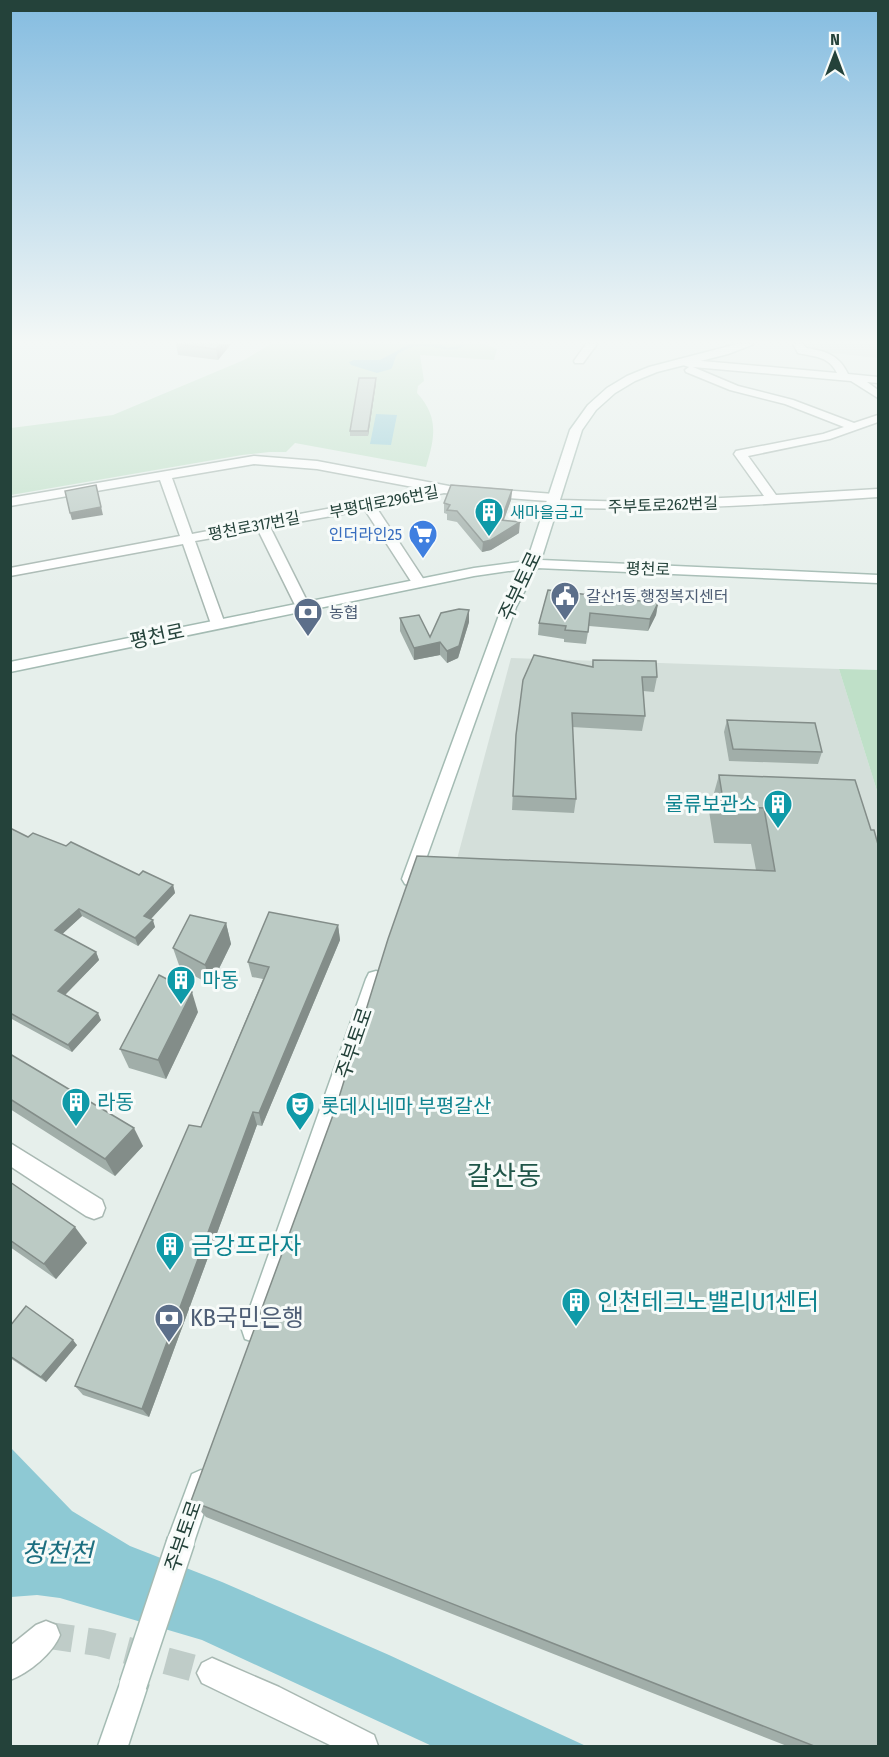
<svg xmlns="http://www.w3.org/2000/svg" width="889" height="1757" font-family="'Fira Sans Condensed','Noto Sans KR',sans-serif">
<rect width="100%" height="100%" fill="#e6efeb"/>
<g fill="#d4dfda">
<polygon points="801,344 878,344 878,358 805,350"/>
<polygon points="511,658 839,669 878,794 878,905 450,885"/>
</g>
<g fill="#bfe0c8">
<path d="M271,344H484L497,349L494,360L420,355L424,381L418,386L417,393C439,417 435,437 426,467L295,443L286,452H269L242,455L11,495V428L113,415L244,360Z"/>
<polygon points="839,669 878,670 878,794"/>
</g>
<g fill="#8ec9d4">
<path d="M410,344H441L447,348L466,344C450,359 429,338 405,350C401,352 399,352 397,355C394,359 394,365 391,369L377,373L351,365L349,362L354,360H380Z"/>
<polygon points="376,414 397,415 391,445 370,444"/>
<polygon points="10,1447 72,1511 130,1546 222,1582 389,1655 586,1746 432,1746 202,1640 60,1598 37,1595 11,1597"/>
</g>
<g fill="none" stroke-linecap="round" stroke-linejoin="round">
<polyline stroke="#bfccc8" stroke-width="27" stroke-dasharray="27 14" stroke-linecap="butt" points="46,1635 100,1643 212,1673"/>
<g stroke="#a8b8b2" stroke-width="3">
<g id="street">
<polygon points="586,344 597,344 583,363 575,363 574,361"/>
<path d="M793,344H803L806,348C826,351 839,355 848,374L878,377V383L867,382L878,390V398L851,381L693,367L738,386L793,400L854,423L878,415V422L830,439L748,456L776,495L878,489V497C770,504 661,512 553,507L549,506L548,501L444,493L376,507L426,583L419,587L414,586L365,510L270,527L310,607L303,611L296,607L258,530L195,541L225,624L218,628L211,624L183,544L10,576V568L180,536L160,480L10,506V498L254,456L317,461L449,486L554,494L558,495L559,500L635,502L764,496L734,454L736,451L823,434L844,427L785,404L730,390L686,372L685,370L689,367L674,362L679,359L837,373C829,356 815,357 798,353ZM254,464L317,469L429,490L192,534L172,478Z"/>
<polygon points="10,1143 102,1200 105,1208 102,1216 94,1219 86,1216 10,1166"/>
<path d="M46,1621L56,1625L60,1635C53,1653 29,1673 10,1680V1646L36,1625Z"/>
<polygon points="212,1658 279,1687 374,1735 378,1746 332,1746 202,1683 197,1673 202,1663"/>
</g>
</g>
<g stroke="#a4bbb3" stroke-width="3">
<g id="secondary">
<polygon points="737,344 754,344 728,354 657,372 635,381 615,393 596,410 582,430 541,560 878,575 878,583 537,568 516,607 417,884 411,886 405,884 402,879 502,607 523,569 474,576 10,672 10,662 474,568 527,561 570,430 588,405 607,388 627,376 649,367"/>
<polygon points="376,971 383,973 386,979 266,1330 263,1339 254,1342 245,1339 242,1330 366,979 369,973"/>
<polygon points="201,1470 210,1474 214,1483 191,1551 181,1555 171,1551 167,1541 192,1474"/>
<polygon points="133,1670 143,1675 148,1685 128,1746 98,1746 123,1675"/>
</g>
</g>
<use href="#street" fill="#fff" fill-rule="evenodd"/>
<use href="#secondary" fill="#fff" fill-rule="evenodd"/>
<g stroke="#a4bbb3" stroke-width="30" stroke-linecap="butt">
<polyline id="secondary-bridge" points="133,1685 181,1541"/>
</g>
<use href="#secondary-bridge" stroke="#fff" stroke-width="27"/>
</g>
<g fill="#a1aea9">
<polygon points="176,344 231,344 218,360 178,355"/>
<polygon points="376,383 368,436 350,436 350,431"/>
<polygon points="512,490 511,500 504,520 519,533 491,550 482,552 457,522 447,520 447,514 444,513 444,503"/>
<polygon points="548,590 658,603 656,615 648,631 589,626 586,644 564,642 564,639 538,635 539,623"/>
<polygon points="400,618 430,637 469,622 458,658 447,663 440,655 414,660 400,631"/>
<polygon points="593,660 657,677 654,692 643,691 645,716 642,731 572,727 576,799 574,813 512,810 516,735 592,667"/>
<polygon points="727,720 822,752 818,764 729,761 724,732"/>
<polygon points="719,775 855,780 879,1746 787,1746 206,1517 191,1501 336,1107 756,870 751,844 714,843 709,811"/>
<polygon points="10,828 28,837 139,875 173,885 175,893 151,919 155,927 138,946 82,916 62,934 96,952 99,960 65,995 101,1020 72,1052 10,1018"/>
<polygon points="226,923 231,944 211,985 180,968 173,948"/>
<polygon points="338,925 340,940 262,1126 257,1125 149,1417 83,1395 75,1386 201,1127 263,979 252,977 248,962"/>
<polygon points="198,1012 166,1079 129,1068 120,1049"/>
<polygon points="10,1054 143,1146 115,1176 10,1109"/>
<polygon points="10,1182 87,1243 56,1279 10,1247"/>
<polygon points="10,1326 77,1345 46,1382 10,1358"/>
</g>
<g fill="#838d89">
<polygon points="220,344 231,344 218,360 216,349"/>
<polygon points="376,378 376,383 368,436 368,431"/>
<polygon points="96,485 103,515 72,520 70,513"/>
<polygon points="512,490 511,500 500,530 501,520"/>
<polygon points="520,522 519,533 491,550 482,552 483,542"/>
<polygon points="658,603 656,615 648,631 650,619"/>
<polygon points="469,610 469,622 458,658 447,663 447,651"/>
<polygon points="440,642 440,655 414,660 414,648"/>
<polygon points="173,885 175,893 147,923 144,916"/>
<polygon points="79,909 82,916 58,938 55,930"/>
<polygon points="153,920 155,927 138,946 135,938"/>
<polygon points="226,923 231,944 211,985 205,965"/>
<polygon points="338,925 340,940 262,1126 259,1113"/>
<polygon points="96,952 99,960 62,998 58,991"/>
<polygon points="192,992 198,1012 166,1079 158,1060"/>
<polygon points="98,1013 101,1020 72,1052 68,1045"/>
<polygon points="253,1112 257,1125 149,1417 142,1409"/>
<polygon points="134,1128 143,1146 115,1176 105,1159"/>
<polygon points="75,1227 87,1243 56,1279 44,1264"/>
<polygon points="73,1340 77,1345 46,1382 41,1377"/>
</g>
<g fill="#bbcac4" stroke="#838d89" stroke-width="1.5">
<polygon points="176,344 220,344 216,349"/>
<polygon points="359,378 376,378 368,431 350,431"/>
<polygon points="96,485 101,507 70,513 65,491"/>
<polygon points="451,485 512,490 501,520 520,522 491,540 483,542 457,511 447,510 450,505 444,503"/>
<polygon points="548,590 658,603 650,619 590,613 588,632 565,630 566,626 539,623"/>
<polygon points="459,609 469,610 459,646 447,651 440,642 414,648 400,618 419,615 430,637 441,613"/>
<polygon points="534,655 593,667 593,660 656,661 657,677 642,677 645,716 572,713 576,799 513,796 516,735 523,680"/>
<polygon points="727,720 815,723 822,752 733,749"/>
<polygon points="719,775 855,780 871,830 874,830 879,848 879,1746 814,1746 191,1501 336,1107 388,939 417,856 775,871 764,808 724,806"/>
<polygon points="10,828 28,837 33,833 66,846 71,842 139,875 143,871 173,885 144,916 153,920 135,938 79,909 55,930 96,952 58,991 98,1013 68,1045 10,1013"/>
<polygon points="269,912 338,925 259,1113 253,1112 142,1409 75,1386 189,1125 201,1127 269,967 248,962"/>
<polygon points="190,915 226,923 205,965 173,948"/>
<polygon points="159,975 192,992 158,1060 120,1049"/>
<polygon points="10,1054 134,1128 105,1159 10,1099"/>
<polygon points="10,1182 75,1227 44,1264 10,1240"/>
<polygon points="26,1306 73,1340 41,1377 10,1356 10,1326"/>
</g>
<linearGradient id="sky" x2="0" y2="1"><stop stop-color="#84bce0"/><stop offset="0.58" stop-color="#f4f8f6"/><stop offset="1" stop-color="#f4f8f6" stop-opacity="0"/></linearGradient>
<rect width="889" height="590" fill="url(#sky)"/>
<defs>
<g id="building-pin" transform="scale(1.5)"><path d="M0 17L-7.5 6A9.5 9.5 0 1 1 7.5 6Z" fill="#0f9aa8" stroke="#f7fbf9"/><path d="M-4-6H4V6H1V3H-1V6H-4ZM-2.5-4.3h1.7v1.8h-1.7ZM.8-4.3h1.7v1.8H.8ZM-2.5-1h1.7V.8h-1.7ZM.8-1h1.7V.8H.8Z" fill="#fff"/></g>
<g id="supermarket-pin" transform="scale(1.5)"><path d="M0 17L-7.5 6A9.5 9.5 0 1 1 7.5 6Z" fill="#3f7fe0" stroke="#f7fbf9"/><path d="M-6-5.5h2.5l.6 2H6L4.5 2H-2.5L-4.4-4H-6ZM-1.5 3.2a1.3 1.3 0 1 0 .1 0ZM3 3.2a1.3 1.3 0 1 0 .1 0Z" fill="#fff"/></g>
<g id="civic-pin" transform="scale(1.5)"><path d="M0 17L-7.5 6A9.5 9.5 0 1 1 7.5 6Z" fill="#5c6f8a" stroke="#f7fbf9"/><path d="M-.6-6.5H3V-4.5H.6V-3L4-1V1h2V6H-6V1h2V-1L-.6-3ZM-1.2 2.5V6h2.4V2.5Z" fill="#fff"/></g>
<g id="bank-pin" transform="scale(1.5)"><path d="M0 17L-7.5 6A9.5 9.5 0 1 1 7.5 6Z" fill="#5c6f8a" stroke="#f7fbf9"/><path d="M-6-4H6V4H-6ZM0-2.3a2.3 2.3 0 1 0 0 4.6a2.3 2.3 0 1 0 0-4.6Z" fill="#fff"/></g>
<g id="theatre-pin" transform="scale(1.5)"><path d="M0 17L-7.5 6A9.5 9.5 0 1 1 7.5 6Z" fill="#0f9aa8" stroke="#f7fbf9"/><path d="M-5-5.5Q0-4 5-5.5V0Q5 5 0 6Q-5 5-5 0ZM-3.3-2.5H-1v1.5H-3.3ZM1-2.5H3.3v1.5H1ZM-2.8 1Q0 5.5 2.8 1Z" fill="#fff"/></g>
</defs>
<g fill-rule="evenodd">
<use href="#building-pin" x="489" y="512"/>
<use href="#supermarket-pin" x="423" y="534"/>
<use href="#civic-pin" x="565" y="596"/>
<use href="#bank-pin" x="308" y="612"/>
<use href="#building-pin" x="778" y="804"/>
<use href="#building-pin" x="181" y="980"/>
<use href="#building-pin" x="76" y="1102"/>
<use href="#theatre-pin" x="300" y="1106"/>
<use href="#building-pin" x="170" y="1246"/>
<use href="#building-pin" x="576" y="1302"/>
<use href="#bank-pin" x="169" y="1318"/>
</g>
<g text-anchor="middle" dominant-baseline="central" stroke-width="6" stroke-linejoin="round" paint-order="stroke">
<g font-size="16" fill="#24423a" stroke="#f7fbf9">
<text transform="translate(384 502) rotate(-11)">부평대로296번길</text>
<text transform="translate(663 505) rotate(-2)">주부토로262번길</text>
<text transform="translate(254 526) rotate(-11)">평천로317번길</text>
<text transform="translate(648 569) rotate(2)">평천로</text>
</g>
<g font-size="16" fill="#0d838f" stroke="#f7fbf9" text-anchor="start">
<text x="510" y="512">새마을금고</text>
</g>
<g font-size="16" fill="#366cbe" stroke="#f7fbf9" text-anchor="end">
<text x="402" y="534">인더라인25</text>
</g>
<g font-size="16" fill="#4e5e75" stroke="#f7fbf9" text-anchor="start">
<text x="586" y="596">갈산1동 행정복지센터</text>
<text x="329" y="612">농협</text>
</g>
<g font-size="20" fill="#24423a" stroke="#f7fbf9">
<text transform="translate(520 586) rotate(-65)">주부토로</text>
<text transform="translate(157 636) rotate(-12)">평천로</text>
<text transform="translate(354 1043) rotate(-71)">주부토로</text>
<text transform="translate(183 1536) rotate(-71)">주부토로</text>
</g>
<g font-size="20" fill="#0d838f" stroke="#f7fbf9" text-anchor="start">
<text x="757" y="804" text-anchor="end">물류보관소</text>
<text x="202" y="980">마동</text>
<text x="97" y="1102">라동</text>
<text x="321" y="1106">롯데시네마 부평갈산</text>
</g>
<g font-size="24" fill="#0d838f" stroke="#f7fbf9" text-anchor="start">
<text x="191" y="1246">금강프라자</text>
<text x="597" y="1302">인천테크노밸리U1센터</text>
</g>
<g font-size="24" fill="#4e5e75" stroke="#f7fbf9" text-anchor="start">
<text x="190" y="1318">KB국민은행</text>
</g>
<g font-size="26" font-style="italic" fill="#1c6f80" stroke="#f7fbf9">
<text x="57" y="1553">청천천</text>
</g>
<g font-size="27" fill="#1f5548" stroke="#f7fbf9">
<text x="504" y="1176">갈산동</text>
</g>
</g>
<rect width="889" height="1757" fill="none" stroke="#24423a" stroke-width="24"/>
<g transform="translate(835 54)" stroke="#f7fbf9" stroke-width="4.5" paint-order="stroke">
<path d="M0-4.5L10 22L0 15L-10 22Z" fill="#24423a"/>
<text y="-9" font-size="16" font-weight="bold" text-anchor="middle" fill="#24423a">N</text>
</g>
</svg>
